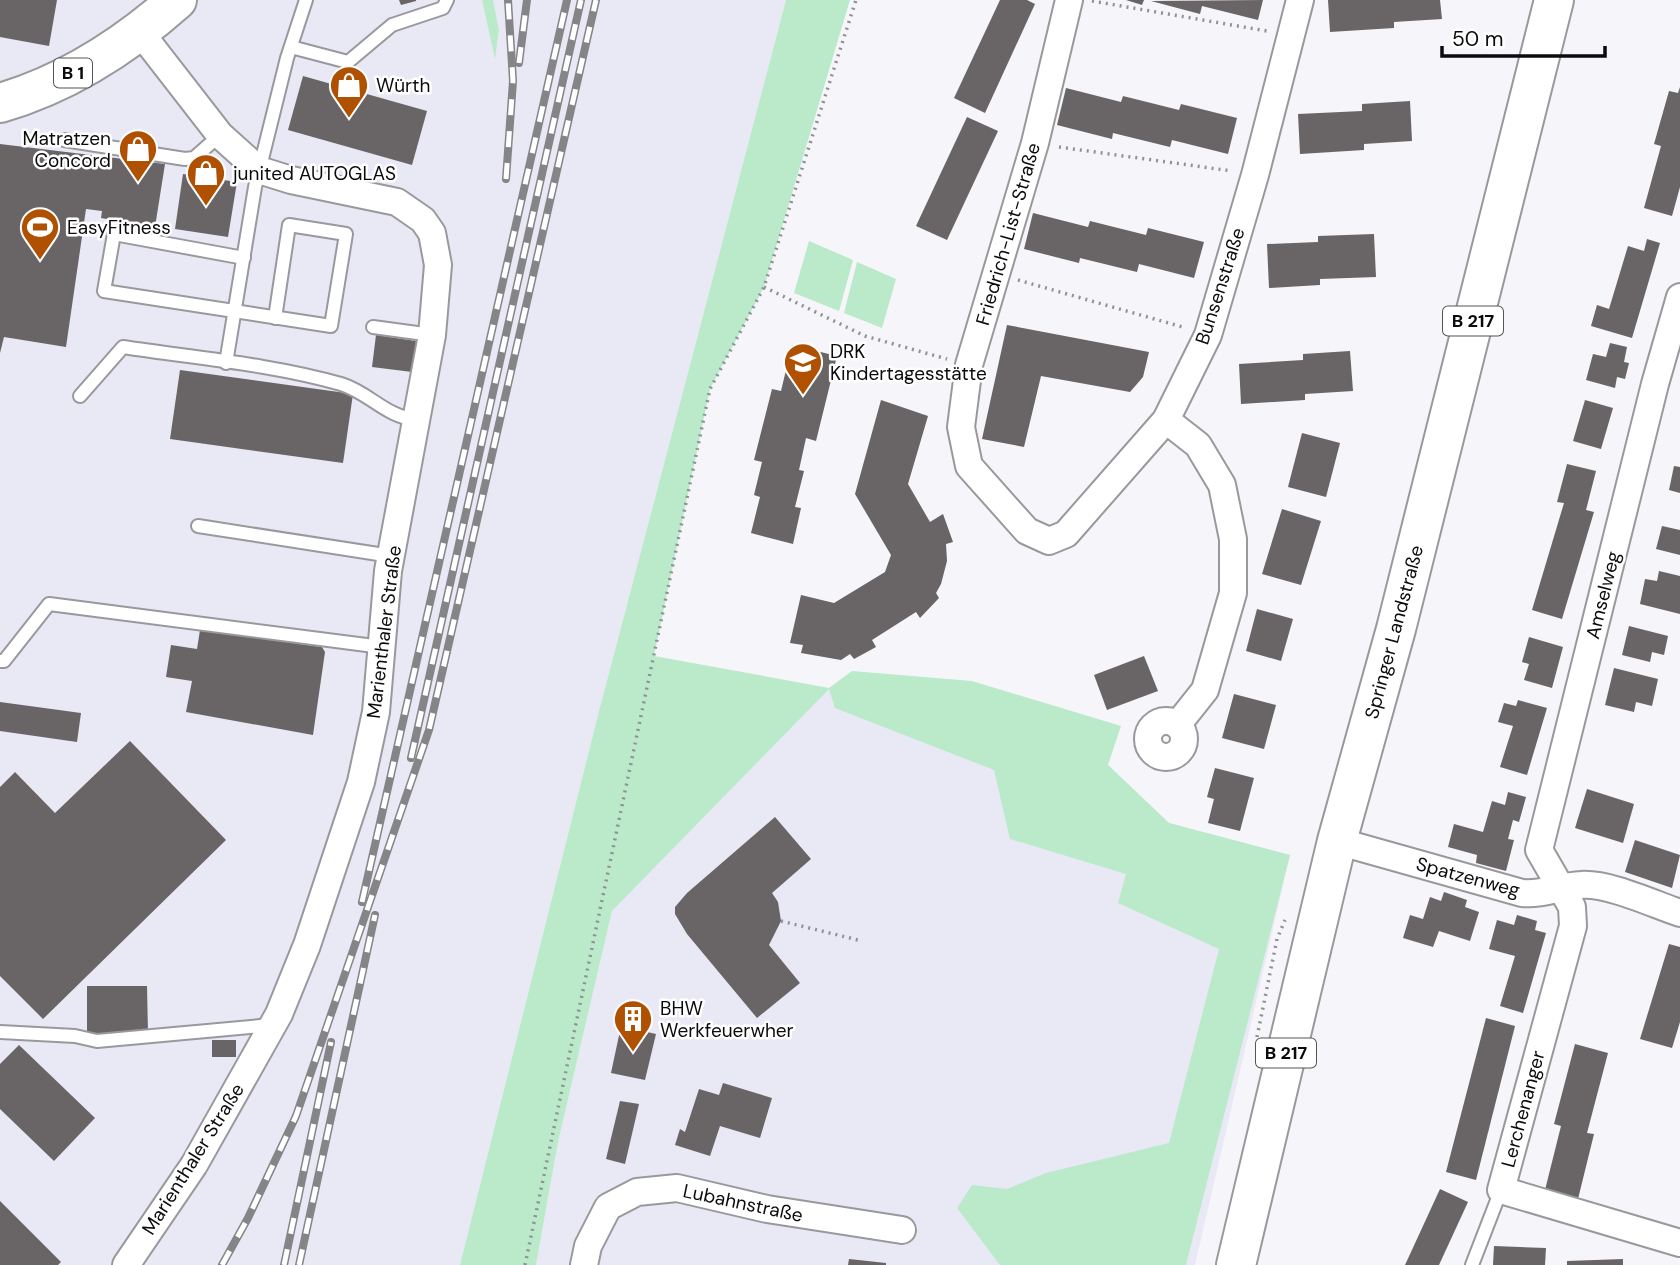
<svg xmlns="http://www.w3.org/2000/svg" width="1680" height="1265" font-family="'DM Sans',sans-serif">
<rect width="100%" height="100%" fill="#f5f5fa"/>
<g fill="#e9e8f5">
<polygon points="0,0 482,0 495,57 499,30 493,0 786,0 598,715 460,1265 0,1265"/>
<polygon points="829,688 1108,765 1169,823 1290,855 1195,1265 536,1265 558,1142 612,911"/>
</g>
<g fill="#baeac9">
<polygon points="482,0 493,0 499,30 495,59"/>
<polygon points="786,0 850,0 764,287 710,389 654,656 829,688 852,671 972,681 1121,726 1108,765 1169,823 1290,855 1186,1265 1000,1265 957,1208 972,1185 1007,1189 1046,1173 1169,1143 1219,949 1118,903 1126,874 1010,839 994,770 835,708 829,689 612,911 558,1142 536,1265 460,1265 598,715"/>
<polygon points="809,241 853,260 839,311 794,293"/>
<polygon points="857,262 896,279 882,328 844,313"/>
</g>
<g fill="#696465">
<polygon points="0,0 57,0 49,46 0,37"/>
<polygon points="399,0 416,0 416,1 401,5"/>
<polygon points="1000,0 1027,0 1035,4 985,113 954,98"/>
<polygon points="1126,0 1144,0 1142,5"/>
<polygon points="1263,0 1258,20 1202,6 1200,14 1151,1"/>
<polygon points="1328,0 1440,0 1442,19 1394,22 1394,28 1330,32"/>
<polygon points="303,76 427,111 412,165 288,130"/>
<polygon points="1680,87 1680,187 1672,216 1644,208 1661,146 1654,144 1669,91 1678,93"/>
<polygon points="1066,88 1121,102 1123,96 1179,110 1181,104 1237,118 1228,154 1172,140 1170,147 1113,133 1112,139 1057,125"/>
<polygon points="1410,101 1412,141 1364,144 1364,150 1300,154 1298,114 1362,111 1362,104"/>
<polygon points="967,117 998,131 947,240 916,226"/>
<polygon points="0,144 165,164 155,227 101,218 102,211 86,209 66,347 4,337 0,353"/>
<polygon points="183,174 237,182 228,237 175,229"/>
<polygon points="1033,213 1088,227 1090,221 1146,235 1148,228 1204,242 1194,278 1139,264 1137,272 1080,258 1079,263 1024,249"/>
<polygon points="1374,234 1376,277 1320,279 1320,285 1269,288 1267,244 1318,242 1318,236"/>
<polygon points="1647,239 1660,243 1632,338 1591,326 1597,305 1609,309 1628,246 1644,251"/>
<polygon points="1007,325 1149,352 1143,377 1130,392 1041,376 1024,447 982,439"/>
<polygon points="376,335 416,341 412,372 372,367"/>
<polygon points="1610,343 1627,347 1624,362 1629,363 1625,379 1617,377 1615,388 1586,380 1593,354 1606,357"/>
<polygon points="792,345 837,356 816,441 806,438 799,470 804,471 795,507 801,508 793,544 751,533 760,497 754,495 762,462 754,460 772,389 781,391"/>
<polygon points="1350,351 1353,391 1305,394 1305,400 1241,404 1239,364 1303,360 1303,354"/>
<polygon points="180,370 353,394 343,463 170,439"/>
<polygon points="881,400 928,416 908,484 930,522 943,514 953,542 946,544 947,561 941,584 936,593 939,598 920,618 916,612 872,640 876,647 854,659 850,654 841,660 801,653 803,645 790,643 801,595 834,603 885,572 891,555 855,494"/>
<polygon points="1585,400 1613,408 1601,449 1573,441"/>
<polygon points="1302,433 1340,443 1326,497 1288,487"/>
<polygon points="1567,464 1596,471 1586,510 1594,512 1562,619 1532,610 1564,503 1557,502"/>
<polygon points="1674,466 1680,467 1680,493 1669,490"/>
<polygon points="1282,509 1321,521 1301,585 1262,574"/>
<polygon points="1662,526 1680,530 1680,555 1656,549"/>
<polygon points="1659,571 1680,576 1680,614 1640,604 1645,579 1657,581"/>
<polygon points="1257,609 1293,619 1281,661 1246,651"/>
<polygon points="1629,626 1668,636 1664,655 1652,652 1650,662 1622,655"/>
<polygon points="200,630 322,647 325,652 313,735 186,712 192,681 166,677 171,645 197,649"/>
<polygon points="1529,637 1563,647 1552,688 1524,680 1529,664 1522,662"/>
<polygon points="1144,656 1158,691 1107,710 1094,675"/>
<polygon points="1614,668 1658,679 1652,706 1636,702 1634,712 1605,705"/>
<polygon points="1234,694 1276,705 1264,749 1222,738"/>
<polygon points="1518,700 1547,708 1527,775 1500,767 1513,726 1498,722 1504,703 1516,706"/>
<polygon points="0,702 81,713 77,742 0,731"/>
<polygon points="130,741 226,840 43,1019 0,976 0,787 15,772 55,813"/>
<polygon points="1215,768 1254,778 1240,831 1208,823 1214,799 1207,797"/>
<polygon points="1587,789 1634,804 1623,843 1575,828"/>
<polygon points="1508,792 1526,797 1519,822 1513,820 1508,839 1514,840 1506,871 1476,863 1477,855 1448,847 1454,824 1483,832 1492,801 1505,805"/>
<polygon points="775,817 811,859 772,893 778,902 781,921 769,945 800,983 757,1018 687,934 675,914 675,907 687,893"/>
<polygon points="1635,840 1680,855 1672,888 1625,872"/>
<polygon points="1444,892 1467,900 1465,907 1479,912 1470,941 1439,931 1433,947 1403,938 1410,915 1423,919 1430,897 1441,901"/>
<polygon points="1517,915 1537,921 1535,930 1546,933 1523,1013 1500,1006 1515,956 1489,949 1497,920 1514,925"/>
<polygon points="1669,944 1680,947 1680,1022 1672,1048 1640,1039"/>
<polygon points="87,986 147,986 148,1033 87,1034"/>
<polygon points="1486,1018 1515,1026 1476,1180 1446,1172"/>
<polygon points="621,1026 656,1034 645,1080 611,1073"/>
<rect x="212" y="1040" width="24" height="17"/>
<polygon points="1575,1044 1608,1053 1587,1133 1594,1134 1578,1199 1545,1190 1561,1126 1554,1124"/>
<polygon points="19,1045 95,1118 54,1161 0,1109 0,1064"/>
<polygon points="723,1083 772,1098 760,1138 720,1126 710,1156 675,1145 680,1129 685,1132 699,1089 719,1095"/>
<polygon points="620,1101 639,1104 625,1164 606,1159"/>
<polygon points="1440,1189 1468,1202 1439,1265 1405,1265"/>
<polygon points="0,1201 61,1262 58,1265 0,1265"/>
<polygon points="1494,1246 1546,1248 1545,1265 1493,1265"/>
<polygon points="849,1259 886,1263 886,1265 848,1265"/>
<polygon points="1623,1259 1623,1265 1567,1265 1567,1261"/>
</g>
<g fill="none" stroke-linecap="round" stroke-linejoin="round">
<g stroke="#99999d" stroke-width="16">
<g id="service">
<polyline points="291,47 348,62 392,25 443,8 447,0"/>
<polyline points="64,140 185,159 194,158 220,135"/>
<polyline points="244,258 114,234 104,291 331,326 346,234 289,225 275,318"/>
<polyline points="373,327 432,335"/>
<polyline points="226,363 255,187 287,58 306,0"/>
<path d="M80,396L123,347C195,358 271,364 341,384C370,393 384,416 417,420"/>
<polyline points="198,526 391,556"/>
<polyline points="0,661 4,661 49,604 382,647"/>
<polyline points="0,1032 75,1036 97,1041 272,1025"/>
<polyline points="1472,1265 1501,1190"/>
</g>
</g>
<g stroke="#99999d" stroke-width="30">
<g id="minor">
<polyline points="1069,0 1035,143 969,365 961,427 969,466 1027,531 1049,541 1066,534 1166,420 1208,335 1255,175 1300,0"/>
<polyline points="1680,297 1655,384 1539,850 1572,907 1573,926 1501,1190 1680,1243"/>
<polyline points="1166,420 1198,445 1222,485 1233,539 1233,593 1205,690 1178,724"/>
<circle cx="1166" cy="739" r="18"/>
<path d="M1337,841L1522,893C1544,895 1560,886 1581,885C1609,883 1653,904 1680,913"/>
<polyline points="126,1265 194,1165 279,1014 307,945 361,782 376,712 388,571 432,335 438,265 432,233 423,220 397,202 291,180 259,170 220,135 140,32"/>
<polyline points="584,1265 588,1246 608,1207 637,1192 677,1188 767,1209 902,1230"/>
</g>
</g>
<g stroke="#99999d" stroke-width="42">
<g id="primary">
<path d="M0,103C66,84 125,46 177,0"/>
<polyline points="1236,1265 1337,841 1396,629 1554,0"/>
</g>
</g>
<g stroke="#919195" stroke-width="3.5" stroke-dasharray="2 5" stroke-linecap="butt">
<polyline points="1092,1 1267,31"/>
<polyline points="1059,147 1232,171"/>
<polyline points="1018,280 1186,328"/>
<polyline points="764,287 865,336 947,359"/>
<polyline points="781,921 862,941"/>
<polyline points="1257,1037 1277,939 1285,920"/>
<polyline points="525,1265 710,389 764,287 856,0"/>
</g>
<use href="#service" stroke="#fff" stroke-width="12"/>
<use href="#minor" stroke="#fff" stroke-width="26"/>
<use href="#primary" stroke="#fff" stroke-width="38"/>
<g stroke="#858588" stroke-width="8">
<g id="rail">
<polyline points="519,63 527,0"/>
<polyline points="506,179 513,81 508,0"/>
<polyline points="411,758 581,0"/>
<polyline points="362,902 567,0"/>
<polyline points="222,1265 248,1218 296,1116 429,730 596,0"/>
<polyline points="284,1265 331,1042"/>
<polyline points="299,1265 375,915"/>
</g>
</g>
<use href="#rail" stroke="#fff" stroke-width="5" stroke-dasharray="16" stroke-linecap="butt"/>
</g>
<defs>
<g id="shop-pin" transform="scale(2.0125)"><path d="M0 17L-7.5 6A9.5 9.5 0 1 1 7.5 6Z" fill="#b05101" stroke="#fff"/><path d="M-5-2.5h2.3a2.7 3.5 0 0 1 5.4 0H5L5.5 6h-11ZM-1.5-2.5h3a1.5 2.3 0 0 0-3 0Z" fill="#fff"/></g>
<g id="stadium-pin" transform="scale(2.0125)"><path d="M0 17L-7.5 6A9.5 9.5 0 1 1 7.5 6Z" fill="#b05101" stroke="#fff"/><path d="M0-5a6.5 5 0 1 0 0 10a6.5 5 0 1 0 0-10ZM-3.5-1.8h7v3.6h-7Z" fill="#fff"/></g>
<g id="school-pin" transform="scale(2.0125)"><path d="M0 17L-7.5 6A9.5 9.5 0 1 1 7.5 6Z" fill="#b05101" stroke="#fff"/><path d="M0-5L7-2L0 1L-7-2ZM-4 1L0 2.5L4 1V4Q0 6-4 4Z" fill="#fff"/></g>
<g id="building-pin" transform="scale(2.0125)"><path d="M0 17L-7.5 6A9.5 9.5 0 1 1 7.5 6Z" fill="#b05101" stroke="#fff"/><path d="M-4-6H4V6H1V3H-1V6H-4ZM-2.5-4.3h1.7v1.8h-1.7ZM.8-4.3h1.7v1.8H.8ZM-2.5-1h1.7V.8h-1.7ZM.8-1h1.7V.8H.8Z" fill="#fff"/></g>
</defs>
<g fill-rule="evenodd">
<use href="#shop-pin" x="349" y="85"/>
<use href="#shop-pin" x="138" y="149"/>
<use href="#shop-pin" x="206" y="173"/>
<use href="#stadium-pin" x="40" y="227"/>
<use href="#school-pin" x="803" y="362"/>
<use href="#building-pin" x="633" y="1019"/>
</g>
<g text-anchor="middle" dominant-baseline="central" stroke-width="5" stroke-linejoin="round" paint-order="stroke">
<g fill="#fff" stroke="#545456" stroke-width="2">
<rect x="54" y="58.5" width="38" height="29" rx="5"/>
<rect x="1443" y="306.5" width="60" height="29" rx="5"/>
<rect x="1256" y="1038.5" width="60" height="29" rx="5"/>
</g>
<g font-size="18" font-weight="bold" fill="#0b0b0d">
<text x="73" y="73">B 1</text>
<text x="1473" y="321">B 217</text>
<text x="1286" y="1053">B 217</text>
</g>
<g font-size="19" fill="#0b0b0d" stroke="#fff" text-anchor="start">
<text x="376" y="85">Würth</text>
<text x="111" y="138" text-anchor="end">Matratzen<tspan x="111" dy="22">Concord</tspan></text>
<text x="233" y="173">junited AUTOGLAS</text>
<text x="67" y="227">EasyFitness</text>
<text x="830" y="351">DRK<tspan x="830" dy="22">Kindertagesstätte</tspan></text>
<text x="660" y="1008">BHW<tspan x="660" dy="22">Werkfeuerwher</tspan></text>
</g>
<g font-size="19" fill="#0b0b0d" stroke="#fff">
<text transform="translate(1008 234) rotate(-74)">Friedrich-List-Straße</text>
<text transform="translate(1220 286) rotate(-72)">Bunsenstraße</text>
<text transform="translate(1603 595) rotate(-76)">Amselweg</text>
<text transform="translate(384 632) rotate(-83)">Marienthaler Straße</text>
<text transform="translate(1394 632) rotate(-75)">Springer Landstraße</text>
<text transform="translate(1468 877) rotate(15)">Spatzenweg</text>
<text transform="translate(1523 1109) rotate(-75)">Lerchenanger</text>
<text transform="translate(193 1159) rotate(-58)">Marienthaler Straße</text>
<text transform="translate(743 1203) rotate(12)">Lubahnstraße</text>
</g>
</g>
<path d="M1442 46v10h163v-10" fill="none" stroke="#0b0b0d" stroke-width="3.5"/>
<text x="1452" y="46" font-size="21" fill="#0b0b0d" stroke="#ffffff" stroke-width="5" paint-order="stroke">50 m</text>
</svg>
